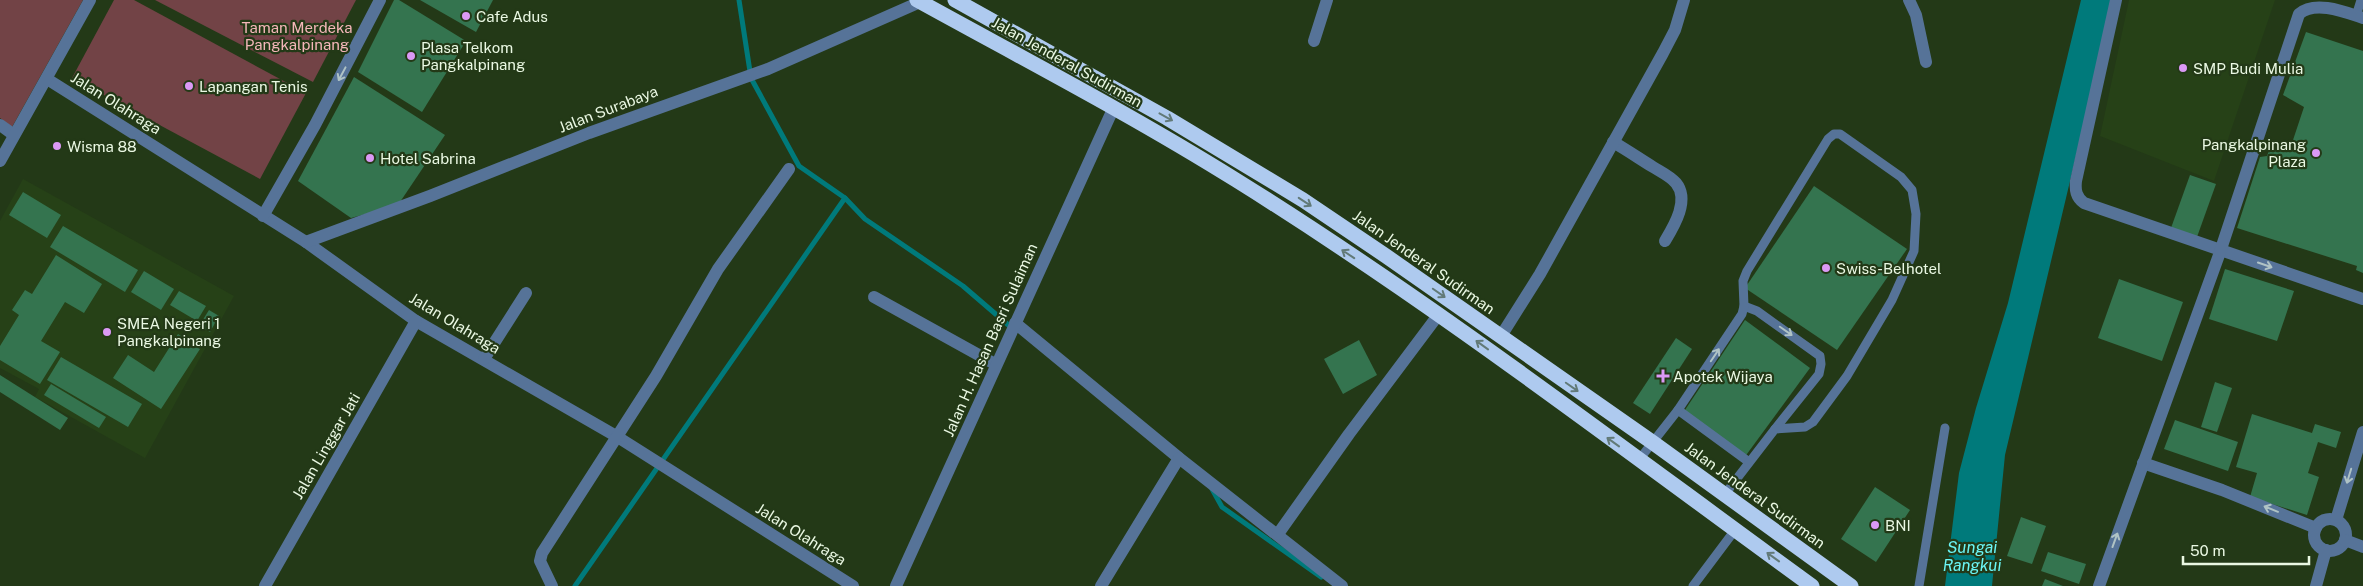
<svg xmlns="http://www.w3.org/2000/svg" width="2363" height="586" font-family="'Public Sans',sans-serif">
<rect width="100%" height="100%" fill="#233917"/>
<g fill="#264117">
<polygon points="2129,0 2275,0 2214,181 2100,136"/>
<polygon points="23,179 234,296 145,458 35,397 39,389 0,368 0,221"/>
</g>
<g fill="#724346">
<polygon points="0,0 83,0 12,127 0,118"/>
<polygon points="114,0 134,0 306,93 260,179 72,78"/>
<polygon points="155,0 356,0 313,82"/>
</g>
<polygon fill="#007a7b" points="2081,0 2113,0 2005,455 1992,586 1945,586 1959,473 1976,408 2008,303"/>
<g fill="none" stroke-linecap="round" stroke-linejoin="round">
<g stroke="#007a7b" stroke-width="5">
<polyline points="739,0 751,78 799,166 845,198 865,219 963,286 1013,329"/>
<polyline points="1212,489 1222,507 1321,577"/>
<polyline points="575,586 845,198"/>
</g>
</g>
<g fill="#34744f">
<polygon points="394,0 399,0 466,41 422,112 358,72"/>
<polygon points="420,0 493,0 476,32"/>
<polygon points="2306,32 2363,51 2363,273 2356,270 2357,266 2237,228 2260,157 2267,156 2272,142 2275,141 2290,149 2304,107 2283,95"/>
<polygon points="354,77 445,135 398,205 351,218 298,181"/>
<polygon points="2190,175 2216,184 2197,237 2171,228"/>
<polygon points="1814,186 1907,249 1837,350 1745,288"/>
<polygon points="23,192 61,215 47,238 9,215"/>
<polygon points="63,226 138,270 125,292 50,247"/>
<polygon points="56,255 102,284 84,313 65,302 41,341 60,352 40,384 0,360 0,346 19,315 12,310 25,290 32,294"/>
<polygon points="2225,269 2294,291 2277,341 2209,319"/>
<polygon points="144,271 174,289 161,310 131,292"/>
<polygon points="2119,279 2183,302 2162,361 2098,338"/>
<polygon points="179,291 206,306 197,321 170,305"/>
<polygon points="209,310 219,316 210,332 199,326"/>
<polygon points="1745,320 1810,368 1744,458 1683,413"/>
<polygon points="178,334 200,349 161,409 113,378 128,355 154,372"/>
<polygon points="1676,338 1692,349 1650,414 1633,403"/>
<polygon points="1359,340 1377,375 1343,394 1324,359"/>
<polygon points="61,357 142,404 128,427 47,380"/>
<polygon points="0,375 68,418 60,430 0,392"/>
<polygon points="2215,382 2232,388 2217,432 2201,427"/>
<polygon points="51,384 106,417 99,428 44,395"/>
<polygon points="2252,414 2312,433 2315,424 2341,432 2336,448 2318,442 2308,473 2319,477 2307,515 2250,497 2257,473 2236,467"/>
<polygon points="2175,420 2238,442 2228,471 2164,449"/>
<polygon points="1875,487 1910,510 1876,562 1841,539"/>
<polygon points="2021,517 2046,526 2032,564 2007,556"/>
<polygon points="2048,552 2086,564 2079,584 2041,571"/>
<polygon points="2045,579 2063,586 2042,586"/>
</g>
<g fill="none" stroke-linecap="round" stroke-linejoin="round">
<g stroke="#567398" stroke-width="9">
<polyline points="2356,16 2361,0"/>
<polyline points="1744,306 1757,311 1820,356 1821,364 1819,374 1775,429"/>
<polyline points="1678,410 1749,462"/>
<polyline points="1638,461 1678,410 1742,314 1744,306 1743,281 1747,271 1828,139 1834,134 1840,134 1901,177 1912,190 1916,214 1914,251 1892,300 1847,376 1813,422 1805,427 1775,429 1725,494"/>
<polyline points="1693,586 1735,530"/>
<polyline points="1919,586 1945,428"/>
</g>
<g stroke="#567398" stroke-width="12">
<polyline points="1909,0 1916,15 1926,62"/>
<path d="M2116,0L2076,181C2075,190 2076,197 2084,203L2363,299"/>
<polyline points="1314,41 1327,0"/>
<polyline points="47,79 306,242 416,321 616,436 853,586"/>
<polyline points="0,125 14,135"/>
<path d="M1613,142C1627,150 1640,159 1653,167C1661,172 1670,176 1676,183C1690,200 1674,226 1665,241"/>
<polyline points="0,161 90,0"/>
<polyline points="263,216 315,125 380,0"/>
<polyline points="306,242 430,196 589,133 768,69 920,2"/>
<polyline points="874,297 995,364"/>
<polyline points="1015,323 1179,458 1342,586"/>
<polyline points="1501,336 1540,274 1663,53 1675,30 1684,0"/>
<polyline points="484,359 526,293"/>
<polyline points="2143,463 2222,490 2316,528"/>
<circle cx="2330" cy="535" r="16"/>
<polyline points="2336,520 2363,432"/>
<polyline points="1278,534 1349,434 1439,314"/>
<polyline points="2345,540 2363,547"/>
<polyline points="265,586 416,321"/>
<polyline points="552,586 540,561 542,553 656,376 718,269 789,169"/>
<polyline points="896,586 1114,107"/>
<polyline points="1101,586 1179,458"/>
<path d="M2099,586L2219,255L2299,14C2315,0 2345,12 2363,18"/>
<polyline points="2316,586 2326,550"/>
</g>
<g stroke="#aecaef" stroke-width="15">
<path d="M917,0C1024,59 1132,115 1236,180C1435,304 1622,448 1812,586"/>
<polyline points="955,0 1167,118 1303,200 1386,256 1652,442 1851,586"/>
</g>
</g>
<defs><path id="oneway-shaft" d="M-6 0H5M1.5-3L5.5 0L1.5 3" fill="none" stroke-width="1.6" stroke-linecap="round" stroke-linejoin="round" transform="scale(1.25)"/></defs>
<g stroke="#afc3c5">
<use href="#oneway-shaft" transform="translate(342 74) rotate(118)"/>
<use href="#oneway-shaft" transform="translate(2265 265) rotate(19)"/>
<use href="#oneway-shaft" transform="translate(1786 331) rotate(35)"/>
<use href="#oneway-shaft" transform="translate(1715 355) rotate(-56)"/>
<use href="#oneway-shaft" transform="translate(2349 476) rotate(107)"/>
<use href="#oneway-shaft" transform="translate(2271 509) rotate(-158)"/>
<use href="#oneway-shaft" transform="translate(2115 540) rotate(-70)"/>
</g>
<g stroke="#627a78">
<use href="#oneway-shaft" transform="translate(1166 117) rotate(29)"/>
<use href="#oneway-shaft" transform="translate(1305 202) rotate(33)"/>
<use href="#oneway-shaft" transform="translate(1348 254) rotate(-146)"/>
<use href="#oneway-shaft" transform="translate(1439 293) rotate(35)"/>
<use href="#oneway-shaft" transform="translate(1482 345) rotate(-144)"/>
<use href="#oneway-shaft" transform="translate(1572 387) rotate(35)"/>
<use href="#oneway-shaft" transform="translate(1613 442) rotate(-144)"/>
<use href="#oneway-shaft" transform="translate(1773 557) rotate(-144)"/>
</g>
<g fill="#db99f5" stroke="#233917" stroke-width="2">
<circle cx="466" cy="16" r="5"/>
<circle cx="411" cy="56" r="5"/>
<circle cx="2183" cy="68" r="5"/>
<circle cx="189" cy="86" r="5"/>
<circle cx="57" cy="146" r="5"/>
<circle cx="2316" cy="153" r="5"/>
<circle cx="370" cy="158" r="5"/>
<circle cx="1826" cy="268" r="5"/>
<circle cx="107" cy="332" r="5"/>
<path d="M1660.5 368.5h5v5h5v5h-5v5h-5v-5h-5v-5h5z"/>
<circle cx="1875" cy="525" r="5"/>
</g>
<g text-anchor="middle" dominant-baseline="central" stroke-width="4.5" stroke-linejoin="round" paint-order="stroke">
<g font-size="15" fill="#eaf8e3" stroke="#233917" text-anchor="start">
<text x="476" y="16">Cafe Adus</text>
<text x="421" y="47">Plasa Telkom<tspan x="421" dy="17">Pangkalpinang</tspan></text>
<text x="2193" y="68">SMP Budi Mulia</text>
<text x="199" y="86">Lapangan Tenis</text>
<text x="2306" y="144" text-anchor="end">Pangkalpinang<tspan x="2306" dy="17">Plaza</tspan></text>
<text x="67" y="146">Wisma 88</text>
<text x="380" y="158">Hotel Sabrina</text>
<text x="1836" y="268">Swiss-Belhotel</text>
<text x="117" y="323">SMEA Negeri 1<tspan x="117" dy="17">Pangkalpinang</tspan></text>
<text x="1673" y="376">Apotek Wijaya</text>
<text x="1885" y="525">BNI</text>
</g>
<g font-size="15" fill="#f4b6b9" stroke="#233917">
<text x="297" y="27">Taman Merdeka<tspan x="297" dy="17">Pangkalpinang</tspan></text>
</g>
<g font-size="15" fill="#eaf8e3" stroke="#233917">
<text transform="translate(1067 62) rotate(29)">Jalan Jenderal Sudirman</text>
<text transform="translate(116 103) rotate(32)">Jalan Olahraga</text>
<text transform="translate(608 109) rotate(-21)">Jalan Surabaya</text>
<text transform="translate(1424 262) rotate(35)">Jalan Jenderal Sudirman</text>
<text transform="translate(455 323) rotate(31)">Jalan Olahraga</text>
<text transform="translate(990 340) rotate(-66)">Jalan H. Hasan Basri Sulaiman</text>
<text transform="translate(326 446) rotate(-60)">Jalan Linggar Jati</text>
<text transform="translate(1755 495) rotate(36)">Jalan Jenderal Sudirman</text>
<text transform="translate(801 534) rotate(32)">Jalan Olahraga</text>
</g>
<g font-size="16" font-style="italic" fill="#6bf6f6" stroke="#233917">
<text x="1972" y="547">Sungai<tspan x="1972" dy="18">Rangkui</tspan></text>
</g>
</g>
<path d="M2183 556v8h126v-8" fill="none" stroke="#eaf8e3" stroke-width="2.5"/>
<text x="2190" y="556" font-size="15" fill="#eaf8e3" stroke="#233917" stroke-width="4" paint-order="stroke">50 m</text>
</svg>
